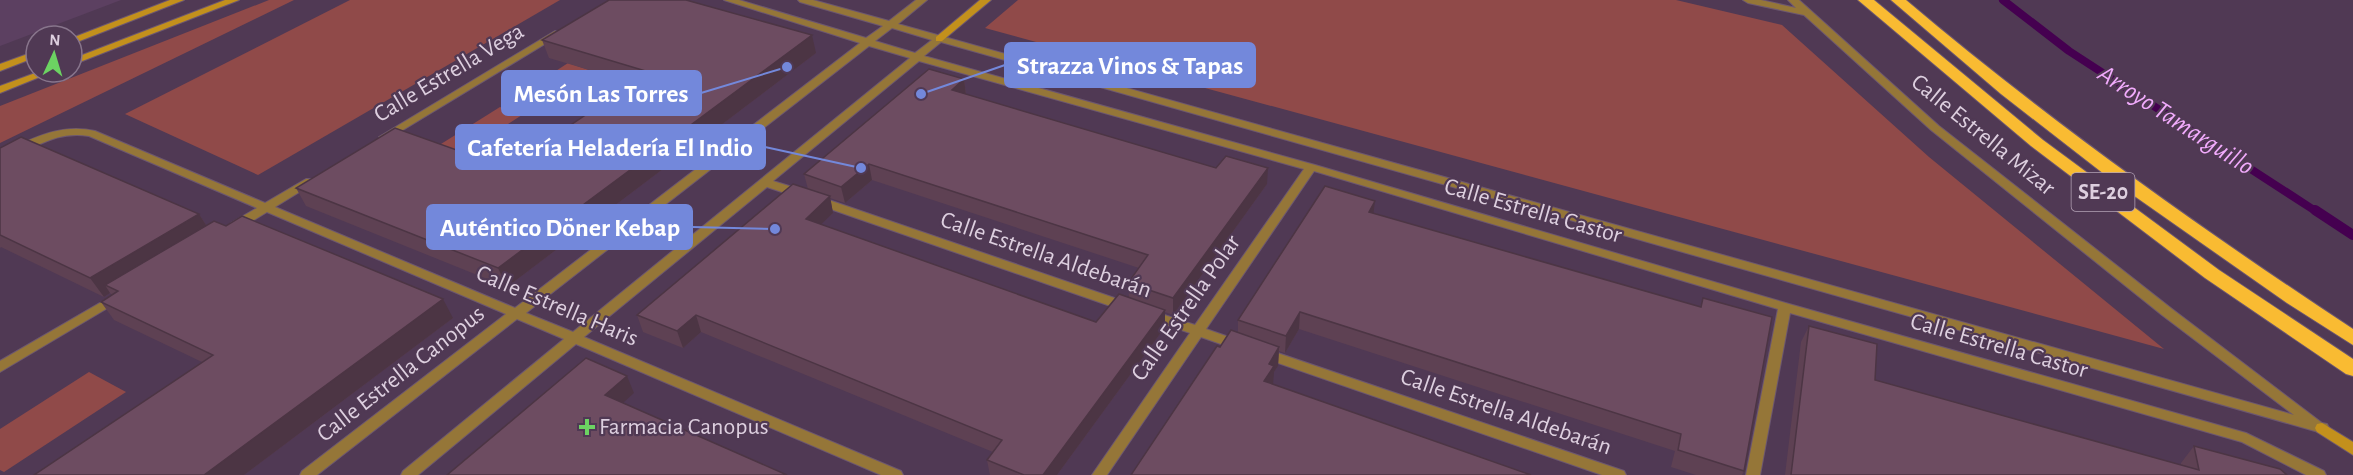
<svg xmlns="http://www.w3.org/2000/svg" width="2353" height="475" font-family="'Alegreya Sans',sans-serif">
<rect width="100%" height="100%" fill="#503954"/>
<polygon fill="#5c4061" points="0,0 121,0 0,46"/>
<g fill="#904a49">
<polygon points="269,0 294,0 0,143 0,106"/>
<polygon points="350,0 560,0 258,175 125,114"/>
<polygon points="1018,0 1676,0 1782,25 1929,157 2164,349 985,28"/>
<polygon points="568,63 592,71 555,96 530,88"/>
<polygon points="500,107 522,115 448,163 425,154"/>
<polygon points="89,372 126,392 4,472 0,470 0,429"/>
</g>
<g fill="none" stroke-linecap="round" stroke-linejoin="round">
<polyline stroke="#450050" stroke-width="8" points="2003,0 2069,51 2317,212"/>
<polyline stroke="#450050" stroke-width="10" points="2315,210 2353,235"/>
<g stroke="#6c5770" stroke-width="2">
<g id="street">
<path d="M724,0H739L866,38L883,26L800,2L798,0H813L889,21L916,0H927L898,24L2294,415L2162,315L1931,130L1804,15L1748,3L1743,0H1761L1796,8L1788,0H1799L1939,126L2172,309L2322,423L2327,424L2329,428L2327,432L2322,433L941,42L924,56L1315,165L1789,304L2246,433L2324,471L2326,475H2306L2242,442L1790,313L1760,475H1746L1778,309L1314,171L1206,329L1243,342L1245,345L1243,348L1238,350L1201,337L1107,475H1092L1190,333L1144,317L1143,314L1144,311L1149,310L1195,325L1304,169L919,61L773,181L805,191L807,194L805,197H797L767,187L584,337L901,471L903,475H881L576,344L418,475H401L403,471L564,339L517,319L317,475H300L302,471L506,314L267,212L239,229H231L229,226L231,223L257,208L89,136C51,130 33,152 0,161V154C31,139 60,123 95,131L265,203L306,179H314L316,181L314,183L275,207L515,308L860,43ZM892,28L932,40L915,53L875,41ZM869,46L910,58L573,332L526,313Z"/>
<polygon points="555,31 558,32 558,36 388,139 384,140 379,137"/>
<polygon points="817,196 1132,304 1133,307 1132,310 1122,310 813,203 811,200"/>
<polygon points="117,293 121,294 123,297 121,300 0,372 0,361"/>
<polygon points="1263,348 1624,471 1626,475 1602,475 1258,356 1256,353 1258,350"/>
</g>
</g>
<g stroke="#6c5770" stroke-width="2">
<g id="secondary">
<polygon points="170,0 184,0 72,44 72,38"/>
<polygon points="225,0 239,0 72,65 72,59"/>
<polygon points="980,0 991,0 942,41 936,41 936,37"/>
<polygon points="36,51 36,57 0,71 0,64"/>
<polygon points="38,72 52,72 0,93 0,86"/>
<polygon points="2322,423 2353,442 2353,455 2317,432 2315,428 2317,424"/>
</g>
</g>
<g stroke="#6c5770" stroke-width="2">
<g id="highway">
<polygon points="1858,0 1874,0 2043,140 2219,270 2353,359 2353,376 2346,374 2205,278 2031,146"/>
<path d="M1891,0H1906C2048,120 2198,227 2353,329V345L2287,303L2113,181L2001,94Z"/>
</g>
</g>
<use href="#street" fill="#957638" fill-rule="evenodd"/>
<use href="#secondary" fill="#c3901c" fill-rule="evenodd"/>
<use href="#highway" fill="#f9bb32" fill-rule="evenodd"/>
</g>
<g fill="#5e4153" fill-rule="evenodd">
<polygon points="542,40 816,53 507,287 306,206 296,188 507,168 633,83 549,58"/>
<path d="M964,79L966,94L1267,184L1173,315L1165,312V327L1057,475H990L987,460L993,452L701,332L683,348L643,332L637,315L808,189L804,174ZM872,180L1139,268L1128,283L1129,298L1096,322L821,224L833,213L830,198L845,203Z"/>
<polygon points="0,148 199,214 206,225 453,318 244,475 34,475 202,362 114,320 101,302 112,295 110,293 104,297 1,247 0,248"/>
<polygon points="1374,213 1700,307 1703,298 1744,471 1742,475 1696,475 1671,467 1675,451 1299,329 1285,353 1279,351 1278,366 1274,372 1131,475 1220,347 1238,333 1238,320"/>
<polygon points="1809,326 1875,380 2181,466 2181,463 2194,446 2287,475 1785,475 1801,342"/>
</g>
<g fill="#4c3544">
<polygon points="812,35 816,53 507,287 498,268"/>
<polygon points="964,79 966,95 952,90"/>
<polygon points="869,164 872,180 845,203 841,187"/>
<polygon points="1268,168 1267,184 1173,315 1173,298"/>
<polygon points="830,196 833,213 810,235 806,219"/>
<polygon points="1375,201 1373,217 1369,212"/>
<polygon points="199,214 211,233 105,285 110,293 104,297 90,278"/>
<polygon points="443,299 453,318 244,475 204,475"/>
<polygon points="1165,310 1165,327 1057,475 1043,475"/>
<polygon points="1300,312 1299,329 1285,353 1286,336"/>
<polygon points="696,315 701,332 683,348 677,331"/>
<polygon points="1279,347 1278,366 1274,372 1273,385 1264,381 1269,364"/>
<polygon points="627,376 634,393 613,412 605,395"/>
</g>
<g fill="#6d4c61" stroke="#4c3544" stroke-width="1.5">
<polygon points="609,0 686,0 812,35 498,268 296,188 395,128 507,168 649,72 542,40"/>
<polygon points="929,69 964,79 952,90 1216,168 1226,156 1268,168 1173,298 1128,283 1148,255 869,164 841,187 804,174"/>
<polygon points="21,137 199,214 90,278 0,235 0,148"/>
<polygon points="793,184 830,196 806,219 1096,322 1119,294 1165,310 1043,475 1024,475 987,460 1002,440 696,315 677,331 637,315"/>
<polygon points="1325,186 1375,201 1369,212 1701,307 1703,298 1772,317 1744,471 1678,450 1681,434 1300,312 1286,336 1238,320"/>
<polygon points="242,216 443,299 204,475 34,475 213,355 101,302 118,291 105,285 214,221 226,226"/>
<polygon points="1809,326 1877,344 1875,380 2199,470 2194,446 2280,469 2287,475 1791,475"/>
<polygon points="1231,330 1279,347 1269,364 1274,366 1264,381 1531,475 1131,475 1217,346 1220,347"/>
<polygon points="586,358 627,376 605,395 787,475 447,475"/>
</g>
<path fill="#6cd362" stroke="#503954" stroke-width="2" d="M584 418h6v6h6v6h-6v6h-6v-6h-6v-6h6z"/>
<g text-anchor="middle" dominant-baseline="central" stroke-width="4.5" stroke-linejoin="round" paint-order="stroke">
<rect fill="#503954" stroke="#b3a2b5" stroke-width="1.5" x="2071.5" y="173" width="63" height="38" rx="4.5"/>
<g font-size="22" font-weight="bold" fill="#ddcfdf">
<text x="2103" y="192">SE-20</text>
</g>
<g font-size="24" fill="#ddcfdf" stroke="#503954">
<text transform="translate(449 73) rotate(-31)">Calle Estrella Vega</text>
<text transform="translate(1983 135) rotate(39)">Calle Estrella Mizar</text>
<text transform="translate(1533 211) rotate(16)">Calle Estrella Castor</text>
<text transform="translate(1046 255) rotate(19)">Calle Estrella Aldebarán</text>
<text transform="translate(557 306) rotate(23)">Calle Estrella Haris</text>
<text transform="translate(1186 308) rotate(-55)">Calle Estrella Polar</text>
<text transform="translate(1999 346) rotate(16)">Calle Estrella Castor</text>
<text transform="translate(401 374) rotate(-38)">Calle Estrella Canopus</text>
<text transform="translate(1506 412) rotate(19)">Calle Estrella Aldebarán</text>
</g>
<g font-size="24" fill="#ddcfdf" stroke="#503954" text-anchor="start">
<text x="599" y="427">Farmacia Canopus</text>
</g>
<g font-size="26" font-style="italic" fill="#f1abfc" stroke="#503954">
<text transform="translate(2176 120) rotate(33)">Arroyo Tamarguillo</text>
</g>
</g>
<path fill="none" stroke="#7388db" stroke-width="2" d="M921 94L1005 65M787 67L701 93M861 168L765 147M775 229L692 227"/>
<g fill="#7388db" stroke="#503954" stroke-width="2">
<circle cx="921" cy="94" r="6"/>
<circle cx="787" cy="67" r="6"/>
<circle cx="861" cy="168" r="6"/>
<circle cx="775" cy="229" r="6"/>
</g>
<g fill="#7388db" stroke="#7388db" stroke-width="2">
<rect x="1005" y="43" width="250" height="44" rx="6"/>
<rect x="502" y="71" width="199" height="44" rx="6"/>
<rect x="456" y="125" width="309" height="44" rx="6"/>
<rect x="427" y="205" width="265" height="44" rx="6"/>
</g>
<g font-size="26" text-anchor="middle" font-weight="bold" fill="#fff">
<text x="1130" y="74">Strazza Vinos &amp; Tapas</text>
<text x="601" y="102">Mesón Las Torres</text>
<text x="610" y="156">Cafetería Heladería El Indio</text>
<text x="560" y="236">Auténtico Döner Kebap</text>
</g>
<g transform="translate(54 54) rotate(4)"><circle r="28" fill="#503954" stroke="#88758c" stroke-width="1.5"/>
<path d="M0-4.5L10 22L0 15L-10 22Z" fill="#6cd362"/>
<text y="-9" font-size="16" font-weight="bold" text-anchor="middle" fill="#ddcfdf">N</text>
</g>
</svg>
